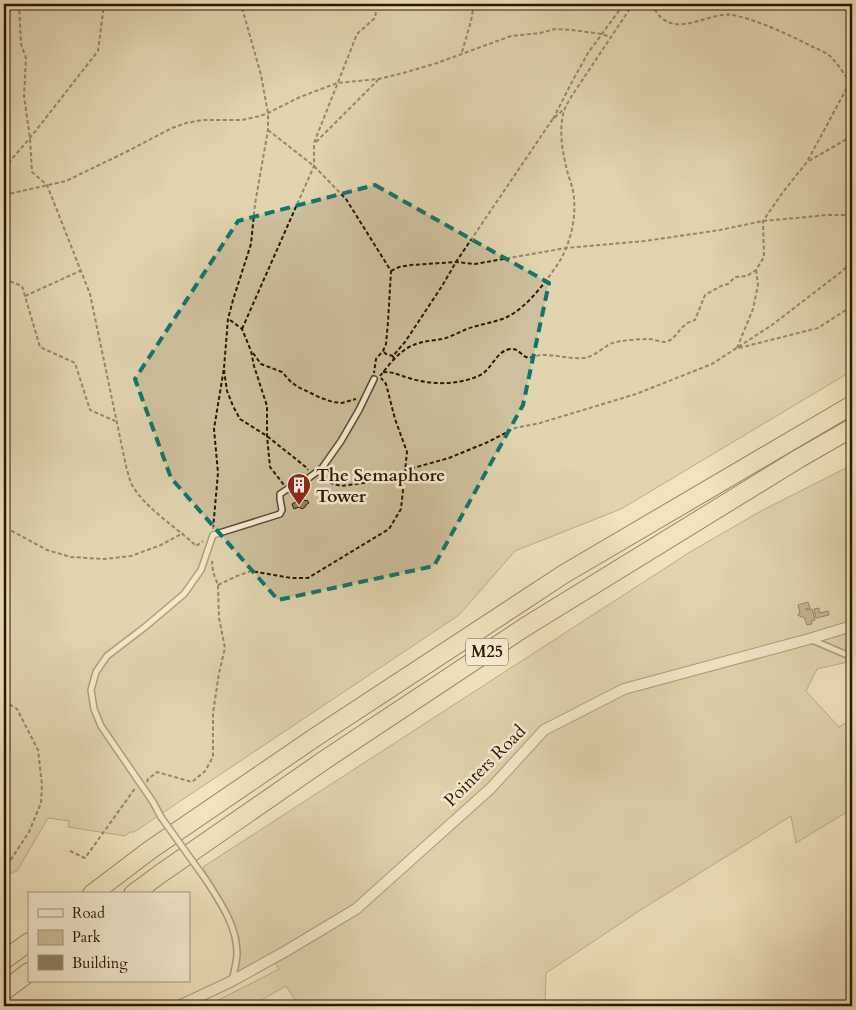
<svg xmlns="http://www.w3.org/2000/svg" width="856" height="1010" font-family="Cardo,serif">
<rect width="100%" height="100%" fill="#f0e3bd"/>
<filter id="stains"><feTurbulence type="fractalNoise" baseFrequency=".004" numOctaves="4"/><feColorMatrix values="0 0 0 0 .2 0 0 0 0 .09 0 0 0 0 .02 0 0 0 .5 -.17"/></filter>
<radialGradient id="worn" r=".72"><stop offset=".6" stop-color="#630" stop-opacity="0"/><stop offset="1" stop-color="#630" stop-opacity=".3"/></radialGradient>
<g fill="#cec09d" stroke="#7c6b4f">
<polygon points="4,4 852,4 852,371 621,509 515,551 459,615 134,832 130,832 125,836 68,827 69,821 48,818 17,871 4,876"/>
<polygon points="852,465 852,661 817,669 806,691 839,727 852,719 852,809 796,843 791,816 639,911 546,973 545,1006 299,1006 286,986 251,1006 207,1006 279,969 269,953 269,956 236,975 239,937 203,867 690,552 761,511"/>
</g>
<g fill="#918163" stroke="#2a1601">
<polygon points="302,499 306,501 307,500 309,503 307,504 305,507 302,509 299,507 294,509 292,504"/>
<polygon points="808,602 810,608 806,609 806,610 812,609 815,620 811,621 812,624 807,625 804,617 801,617 800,616 799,616 798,614 800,613 798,605"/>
<polygon points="819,608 819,613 828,611 829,615 816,618 814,609"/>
</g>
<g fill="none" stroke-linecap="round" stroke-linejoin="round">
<g stroke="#5c4930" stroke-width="8">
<g id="service">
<polyline points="812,640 852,657"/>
<polyline points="161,817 153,802 101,726 94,709 91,690 96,672 107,656 145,627 184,594 201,570 213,535 280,514 282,510 280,499 280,494 292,486 306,480 322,468 341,441 359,410 374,379"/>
<path d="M206,880C220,902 237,926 237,953C237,962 234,971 232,981"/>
</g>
</g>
<g stroke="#5c4930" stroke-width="12">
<polyline id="minor" points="179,1006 232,981 286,951 356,909 491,788 544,730 624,689 809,639 852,626"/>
</g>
<g stroke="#2a1601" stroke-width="20">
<g id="motorway">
<polyline points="92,894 150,850 317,736 564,574 852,405"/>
<polyline points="133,894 160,874 323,761 525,627 798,459 852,428"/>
<polyline points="4,960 29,942"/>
<polyline points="4,991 29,972"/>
</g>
</g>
<g stroke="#2a1601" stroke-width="2" stroke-dasharray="4 2.5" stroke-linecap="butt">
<path d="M19,4L21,44L26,58L24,96L30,138L32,172L47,185L90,294L126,466C128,472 129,479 132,485C146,509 175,526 196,546L203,541"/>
<path d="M651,4C653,7 655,10 657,13C677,39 709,11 733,15C761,21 789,35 815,48C820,50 827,53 831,57C839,65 845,76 852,84"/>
<polyline points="462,52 471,21 474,4"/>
<polyline points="553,119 573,80 588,53 624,4"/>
<polyline points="268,130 314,166 346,199 391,271 388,322 386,344 383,351 376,359 374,373"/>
<polyline points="316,142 378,80"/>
<polyline points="809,161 852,136"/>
<polyline points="4,168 30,138 98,51 104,4"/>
<polyline points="4,195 66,181 126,152 172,128 186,123 202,120 242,120 260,116 268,113 300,97 337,83 379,79 407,72 437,63 511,36 540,33 555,29 572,30 602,34 610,37"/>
<polyline points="391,271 399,267 411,265 456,262 475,264 566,248 645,241 720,230 763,221 828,215 852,215"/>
<polyline points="4,279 22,286 40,347 75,363 90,410 115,421"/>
<polyline points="25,296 80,271"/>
<polyline points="230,320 242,329 251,351 254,366 267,406 267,436 270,467 284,485"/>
<polyline points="242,329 314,166 314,143 357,34 375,18 377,4"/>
<polyline points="737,348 753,309 758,285 756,270"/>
<polyline points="739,348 818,328 852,306"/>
<polyline points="384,352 386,354 393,356"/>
<polyline points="253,353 261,364 282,372 291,382 298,387 321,398 333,402 342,403 356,399"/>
<polyline points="394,360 393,356 405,342 442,286 456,262 552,120 564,109"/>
<polyline points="224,370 227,391 233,406 240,419 267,436 307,468 308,470"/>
<path d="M383,372C395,372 398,375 409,378C430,385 456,385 476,377C492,372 494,352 510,349C518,348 520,354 526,357C533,359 538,354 544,355C557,355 570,359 582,358C595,358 605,344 616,342C627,340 639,339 650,339C655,340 661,342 665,342C675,340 678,330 685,325C688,322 692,321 695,320L705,295L721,286L728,284L735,277L747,276L756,270L764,257L763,221L783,192L807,162L850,82L852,71"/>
<path d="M380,376C388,366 398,353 409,347C420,341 431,341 442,339C451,337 459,332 467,329C480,324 494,323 507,317C528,307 549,278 561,259C570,242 576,220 574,200C574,192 571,183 568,174C563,155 558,131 564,111C566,105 570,99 573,94L633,4"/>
<polyline points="317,479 341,486 371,482 406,470 449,458 488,442 515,428 540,423 636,394 712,364 772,325 841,272 852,262"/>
<polyline points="4,520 10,530 47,550 71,557 104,559 131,556 161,545 183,533"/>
<polyline points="213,529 218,473 214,429 224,368 228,319 233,300 251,244 255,204 268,130 268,113 261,75 241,4"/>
<polyline points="218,585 237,576 251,571 291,578 308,578 389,529 401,509 407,452 395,419 386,384 381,378"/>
<polyline points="4,701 17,709 38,750 42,785 41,803 29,832 4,870"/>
<polyline points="147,782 148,779 157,772 192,782 205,771 213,757 213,713 219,673 225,648 219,618 218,585 213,572 212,561"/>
<polyline points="70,851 85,858 136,787"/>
</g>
<use href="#service" stroke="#f5edd4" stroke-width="5"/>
<use href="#minor" stroke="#f5edd4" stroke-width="10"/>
<use href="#motorway" stroke="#f0e3bd" stroke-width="18"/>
<g stroke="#5c4930" stroke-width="8" stroke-linecap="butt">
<polyline id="service-bridge" points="161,817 206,880"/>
</g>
<use href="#service-bridge" stroke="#f5edd4" stroke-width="5"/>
</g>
<path d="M0 0H856V1010H0ZM375,185L549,283L523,405L434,566L278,600L171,478L135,379L238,221Z" fill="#f0e3bd" fill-opacity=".55" fill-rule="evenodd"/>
<path fill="none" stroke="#0f766e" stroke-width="4" stroke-dasharray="10 6" stroke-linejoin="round" d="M375,185L549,283L523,405L434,566L278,600L171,478L135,379L238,221Z"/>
<defs>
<g id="building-pin" transform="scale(1.25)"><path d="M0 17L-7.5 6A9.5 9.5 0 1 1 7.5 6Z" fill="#8f2418" stroke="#f5edd4"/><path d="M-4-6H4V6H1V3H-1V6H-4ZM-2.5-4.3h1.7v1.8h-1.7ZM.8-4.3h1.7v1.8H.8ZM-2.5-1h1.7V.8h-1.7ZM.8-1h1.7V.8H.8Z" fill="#fff"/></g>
</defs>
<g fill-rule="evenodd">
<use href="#building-pin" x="299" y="485"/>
</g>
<g text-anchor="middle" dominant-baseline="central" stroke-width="5" stroke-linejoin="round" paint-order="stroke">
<rect fill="#f5edd4" stroke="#675640" stroke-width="1" x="466" y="638.5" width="42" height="27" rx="4"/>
<g font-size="16" font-weight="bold" fill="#2a1601">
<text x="487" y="652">M25</text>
</g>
<g font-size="18" font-weight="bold" fill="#2a1601" stroke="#f5edd4" text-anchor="start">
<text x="316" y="475">The Semaphore<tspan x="316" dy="21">Tower</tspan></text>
</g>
<g font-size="18" fill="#2a1601" stroke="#f5edd4">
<text transform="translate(485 766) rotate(-45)">Pointers Road</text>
</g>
</g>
<rect width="856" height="1010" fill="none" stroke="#f0e3bd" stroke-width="20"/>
<rect x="5" y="5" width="846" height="1000" fill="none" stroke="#2a1601" stroke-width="2.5"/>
<rect x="10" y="10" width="836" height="990" fill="none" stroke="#2a1601"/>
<rect x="28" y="892" width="162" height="90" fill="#f5edd4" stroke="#a49780"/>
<rect x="38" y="909" width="25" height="8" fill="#f5edd4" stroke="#a49780"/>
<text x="72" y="918" font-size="15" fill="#2a1601">Road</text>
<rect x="38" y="930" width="25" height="15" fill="#cec09d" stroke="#a49780"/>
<text x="72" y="942" font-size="15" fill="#2a1601">Park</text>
<rect x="38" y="955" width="25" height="15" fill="#918163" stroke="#a49780"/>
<text x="72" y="968" font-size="15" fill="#2a1601">Building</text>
<rect width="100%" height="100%" filter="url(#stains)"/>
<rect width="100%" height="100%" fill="url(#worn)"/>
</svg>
